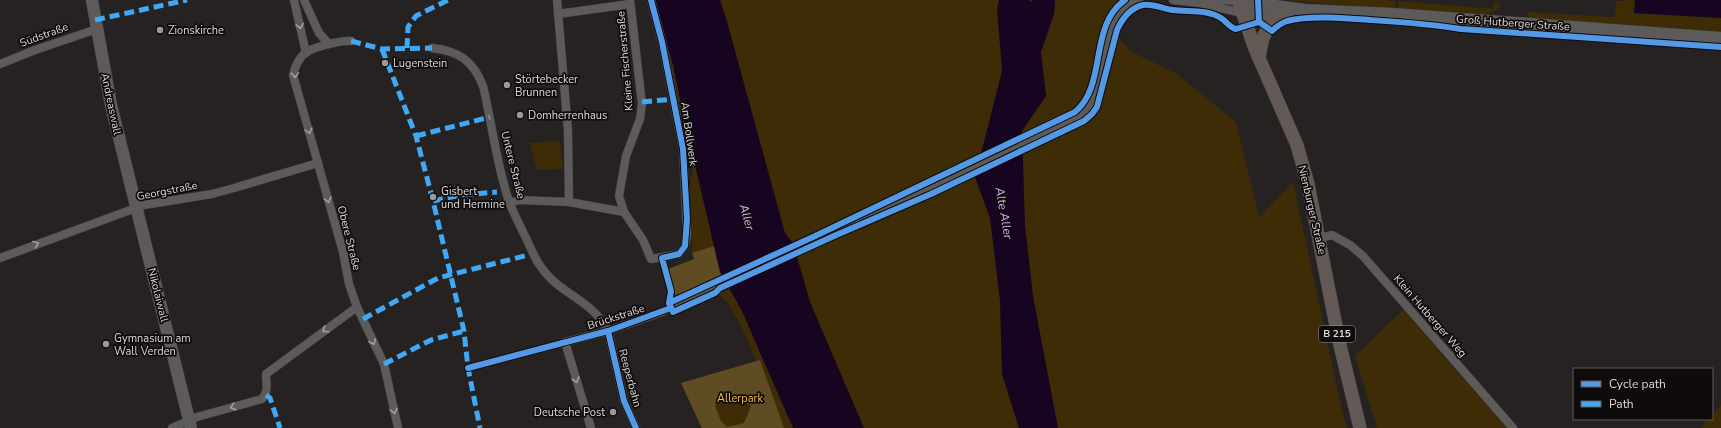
<svg xmlns="http://www.w3.org/2000/svg" width="1721" height="428" font-family="'Nunito Sans',sans-serif">
<rect width="100%" height="100%" fill="#272222"/>
<g fill="#3d2c05">
<path d="M652,0H1123L1111,11L1105,23L1132,52L1177,74L1236,122L1259,217L1293,182L1341,406L1347,428H701L681,383L757,361C746,338 737,310 718,293L723,290L712,269L708,248L692,253L690,176H693L663,33Z"/>
<polygon points="1284,0 1380,0 1396,1 1395,7 1392,7 1392,9"/>
<polygon points="1624,0 1635,0 1634,13 1721,18 1721,35 1530,19 1526,12 1615,17 1616,1 1624,1"/>
<polygon points="1399,1 1494,9 1494,2 1500,4 1500,6 1496,11 1490,13 1476,15 1398,10"/>
<polygon points="560,141 563,169 537,170 530,143"/>
<polygon points="1404,309 1450,364 1509,428 1377,428 1355,356"/>
<polygon points="1721,405 1721,428 1700,428 1708,419 1712,419 1712,415"/>
</g>
<g fill="#604c22" fill-rule="evenodd">
<polygon points="714,246 723,276 676,298 668,269 694,259 692,253"/>
<path d="M760,360L784,428H702L681,383ZM729,396L741,399L751,406L744,423L727,427L721,421L715,406L719,399Z"/>
</g>
<g fill="#160421">
<polygon points="654,0 720,0 726,18 785,233 793,243 810,302 864,428 793,428 741,309 720,272 682,109 673,65"/>
<polygon points="999,0 1029,0 1030,2 1033,0 1055,0 1054,14 1041,52 1046,96 1022,131 1025,225 1033,296 1058,428 1019,428 1002,374 1000,300 990,218 975,177 1002,71 997,9"/>
<polygon points="1635,0 1721,0 1721,18 1634,13"/>
</g>
<g fill="#272222">
<polygon points="1024,134 1025,152 974,176 978,156"/>
<polygon points="795,243 799,254 726,287 721,278"/>
</g>
<g fill="none" stroke-linecap="round" stroke-linejoin="round">
<g stroke="#413d3d" stroke-width="9">
<g id="street">
<polyline points="294,0 306,53"/>
<polyline points="304,0 319,33 329,44"/>
<polyline points="557,0 568,131 569,202"/>
<polyline points="630,0 642,104 640,119 626,156 619,196 624,212 643,240 651,259 679,254 685,246 687,235 683,149 662,42 651,0"/>
<polyline points="1173,0 1200,3 1242,13"/>
<polyline points="1205,2 1223,0 1238,1"/>
<polyline points="558,14 630,4"/>
<path d="M351,41C340,40 314,47 305,53C299,58 295,67 293,75L343,252L349,284L357,307L384,364L398,428"/>
<path d="M432,48C458,51 473,60 483,86C492,123 497,169 510,204C515,216 521,228 527,240C531,249 535,259 541,267C560,295 592,299 608,331L624,401L636,428"/>
<polyline points="0,64 35,50 97,29"/>
<polyline points="510,203 519,200 569,202 624,212"/>
<polyline points="1320,238 1332,235 1350,245 1363,256 1513,428"/>
<polyline points="0,258 144,205 212,194 234,188 318,163"/>
<path d="M172,428L197,417L262,399C269,391 266,383 266,374L357,307"/>
<path d="M591,428L565,342L608,331L662,312L1076,119C1117,92 1089,20 1139,0"/>
</g>
</g>
<g stroke="#413d3d" stroke-width="13">
<g id="secondary">
<polyline points="92,0 111,105 191,428"/>
<polyline points="1238,1 1305,10 1392,14 1721,38"/>
<polyline points="1242,13 1258,15 1288,13"/>
</g>
</g>
<g stroke="#413d3d" stroke-width="14">
<g id="primary">
<polyline points="1238,0 1255,49 1297,145 1308,184 1339,341 1360,428"/>
<polyline points="1206,2 1208,0"/>
<path d="M1259,58C1263,32 1264,33 1281,14"/>
</g>
</g>
<use href="#street" stroke="#5d5a5a" stroke-width="8"/>
<use href="#secondary" stroke="#5d5a5a" stroke-width="12"/>
<use href="#primary" stroke="#635955" stroke-width="13"/>
<g stroke="#3fa9f5" stroke-width="5" stroke-dasharray="10 5" stroke-linecap="butt">
<polyline points="95,20 187,0"/>
<polyline points="351,41 382,49 432,48"/>
<polyline points="407,48 408,27 416,16 448,0"/>
<polyline points="382,49 416,136 433,201 464,331 468,368 480,428"/>
<polyline points="642,102 674,99"/>
<polyline points="416,136 490,117"/>
<polyline points="433,201 461,195 497,192"/>
<polyline points="363,319 438,278 528,255"/>
<polyline points="384,364 431,340 464,331"/>
<polyline points="266,395 270,398 280,428"/>
</g>
<g stroke="#0f0b0b" stroke-width="8">
<g id="cycleway">
<path d="M651,0L662,42L683,149L687,219L685,246L679,254L662,258L671,291L669,303L673,312L715,293L720,288L834,236L931,194L1084,121L1092,114L1097,107L1117,30C1122,19 1130,8 1143,5C1153,3 1163,9 1173,10C1189,12 1207,9 1221,18C1227,22 1229,27 1236,29L1259,22"/>
<path d="M1258,0L1259,22L1272,31C1276,27 1281,23 1287,21C1310,15 1345,18 1370,20C1400,22 1431,24 1461,29L1721,47"/>
<path d="M669,303L813,237L1075,112C1108,84 1088,26 1125,0"/>
<polyline points="608,331 624,401 636,428"/>
<polyline points="468,368 608,331 671,308"/>
</g>
</g>
<use href="#cycleway" stroke="#5399e6" stroke-width="6"/>
</g>
<defs><path id="oneway-chevron" d="M-2-3.5L2.5 0L-2 3.5" fill="none" stroke-width="1.6" stroke-linecap="round" stroke-linejoin="round"/></defs>
<g stroke="#a49f9f">
<use href="#oneway-chevron" transform="translate(300 26) rotate(78)"/>
<use href="#oneway-chevron" transform="translate(295 75) rotate(88)"/>
<use href="#oneway-chevron" transform="translate(309 131) rotate(74)"/>
<use href="#oneway-chevron" transform="translate(328 200) rotate(75)"/>
<use href="#oneway-chevron" transform="translate(36 244) rotate(-21)"/>
<use href="#oneway-chevron" transform="translate(325 330) rotate(144)"/>
<use href="#oneway-chevron" transform="translate(373 342) rotate(65)"/>
<use href="#oneway-chevron" transform="translate(576 380) rotate(74)"/>
<use href="#oneway-chevron" transform="translate(233 407) rotate(164)"/>
<use href="#oneway-chevron" transform="translate(394 411) rotate(78)"/>
</g>
<g fill="#9e9898" stroke="#0f0b0b" stroke-width="1.5">
<circle cx="160" cy="30" r="4"/>
<circle cx="385" cy="63" r="4"/>
<circle cx="507" cy="85" r="4"/>
<circle cx="520" cy="115" r="4"/>
<circle cx="433" cy="197" r="4"/>
<circle cx="106" cy="344" r="4"/>
<circle cx="613" cy="412" r="4"/>
</g>
<g text-anchor="middle" dominant-baseline="central" stroke-width="3.5" stroke-linejoin="round" paint-order="stroke">
<rect fill="#0f0b0b" stroke="#a09a9a" stroke-width="1" x="1319" y="326" width="36" height="16" rx="3"/>
<g font-size="10" font-weight="bold" fill="#ded8d8">
<text x="1337" y="334">B 215</text>
</g>
<g font-size="11" fill="#ded8d8" stroke="#0f0b0b">
<text transform="translate(1513 23) rotate(4)">Groß Hutberger Straße</text>
<text transform="translate(44 35) rotate(-20)">Südstraße</text>
<text transform="translate(625 61) rotate(-95)">Kleine Fischerstraße</text>
<text transform="translate(111 104) rotate(78)">Andreaswall</text>
<text transform="translate(689 134) rotate(82)">Am Bollwerk</text>
<text transform="translate(513 165) rotate(76)">Untere Straße</text>
<text transform="translate(167 191) rotate(-11)">Georgstraße</text>
<text transform="translate(1312 210) rotate(77)">Nienburger Straße</text>
<text transform="translate(349 238) rotate(76)">Obere Straße</text>
<text transform="translate(158 295) rotate(76)">Nikolaiwall</text>
<text transform="translate(1430 316) rotate(49)">Klein Hutberger Weg</text>
<text transform="translate(616 317) rotate(-18)">Brückstraße</text>
<text transform="translate(630 378) rotate(75)">Reeperbahn</text>
</g>
<g font-size="11" fill="#ded8d8" stroke="#0f0b0b" text-anchor="start">
<text x="168" y="30">Zionskirche</text>
<text x="393" y="63">Lugenstein</text>
<text x="515" y="79">Störtebecker<tspan x="515" dy="13">Brunnen</tspan></text>
<text x="528" y="115">Domherrenhaus</text>
<text x="441" y="191">Gisbert<tspan x="441" dy="13">und Hermine</tspan></text>
<text x="114" y="338">Gymnasium am<tspan x="114" dy="13">Wall Verden</tspan></text>
<text x="605" y="412" text-anchor="end">Deutsche Post</text>
</g>
<g font-size="11" fill="#f5bd3e" stroke="#0f0b0b">
<text x="740" y="398">Allerpark</text>
</g>
<g font-size="12" font-style="italic" fill="#dcaefe" stroke="#0f0b0b">
<text transform="translate(1004 213) rotate(80)">Alte Aller</text>
<text transform="translate(747 217) rotate(74)">Aller</text>
</g>
</g>
<rect x="1573" y="368" width="140" height="52" fill="#0f0b0b" stroke="#625d5d"/>
<rect x="1581" y="381" width="20" height="6" fill="#5399e6" stroke="#625d5d"/>
<text x="1609" y="388" font-size="12" fill="#ded8d8">Cycle path</text>
<rect x="1581" y="401" width="20" height="6" fill="#3fa9f5" stroke="#625d5d"/>
<text x="1609" y="408" font-size="12" fill="#ded8d8">Path</text>
</svg>
